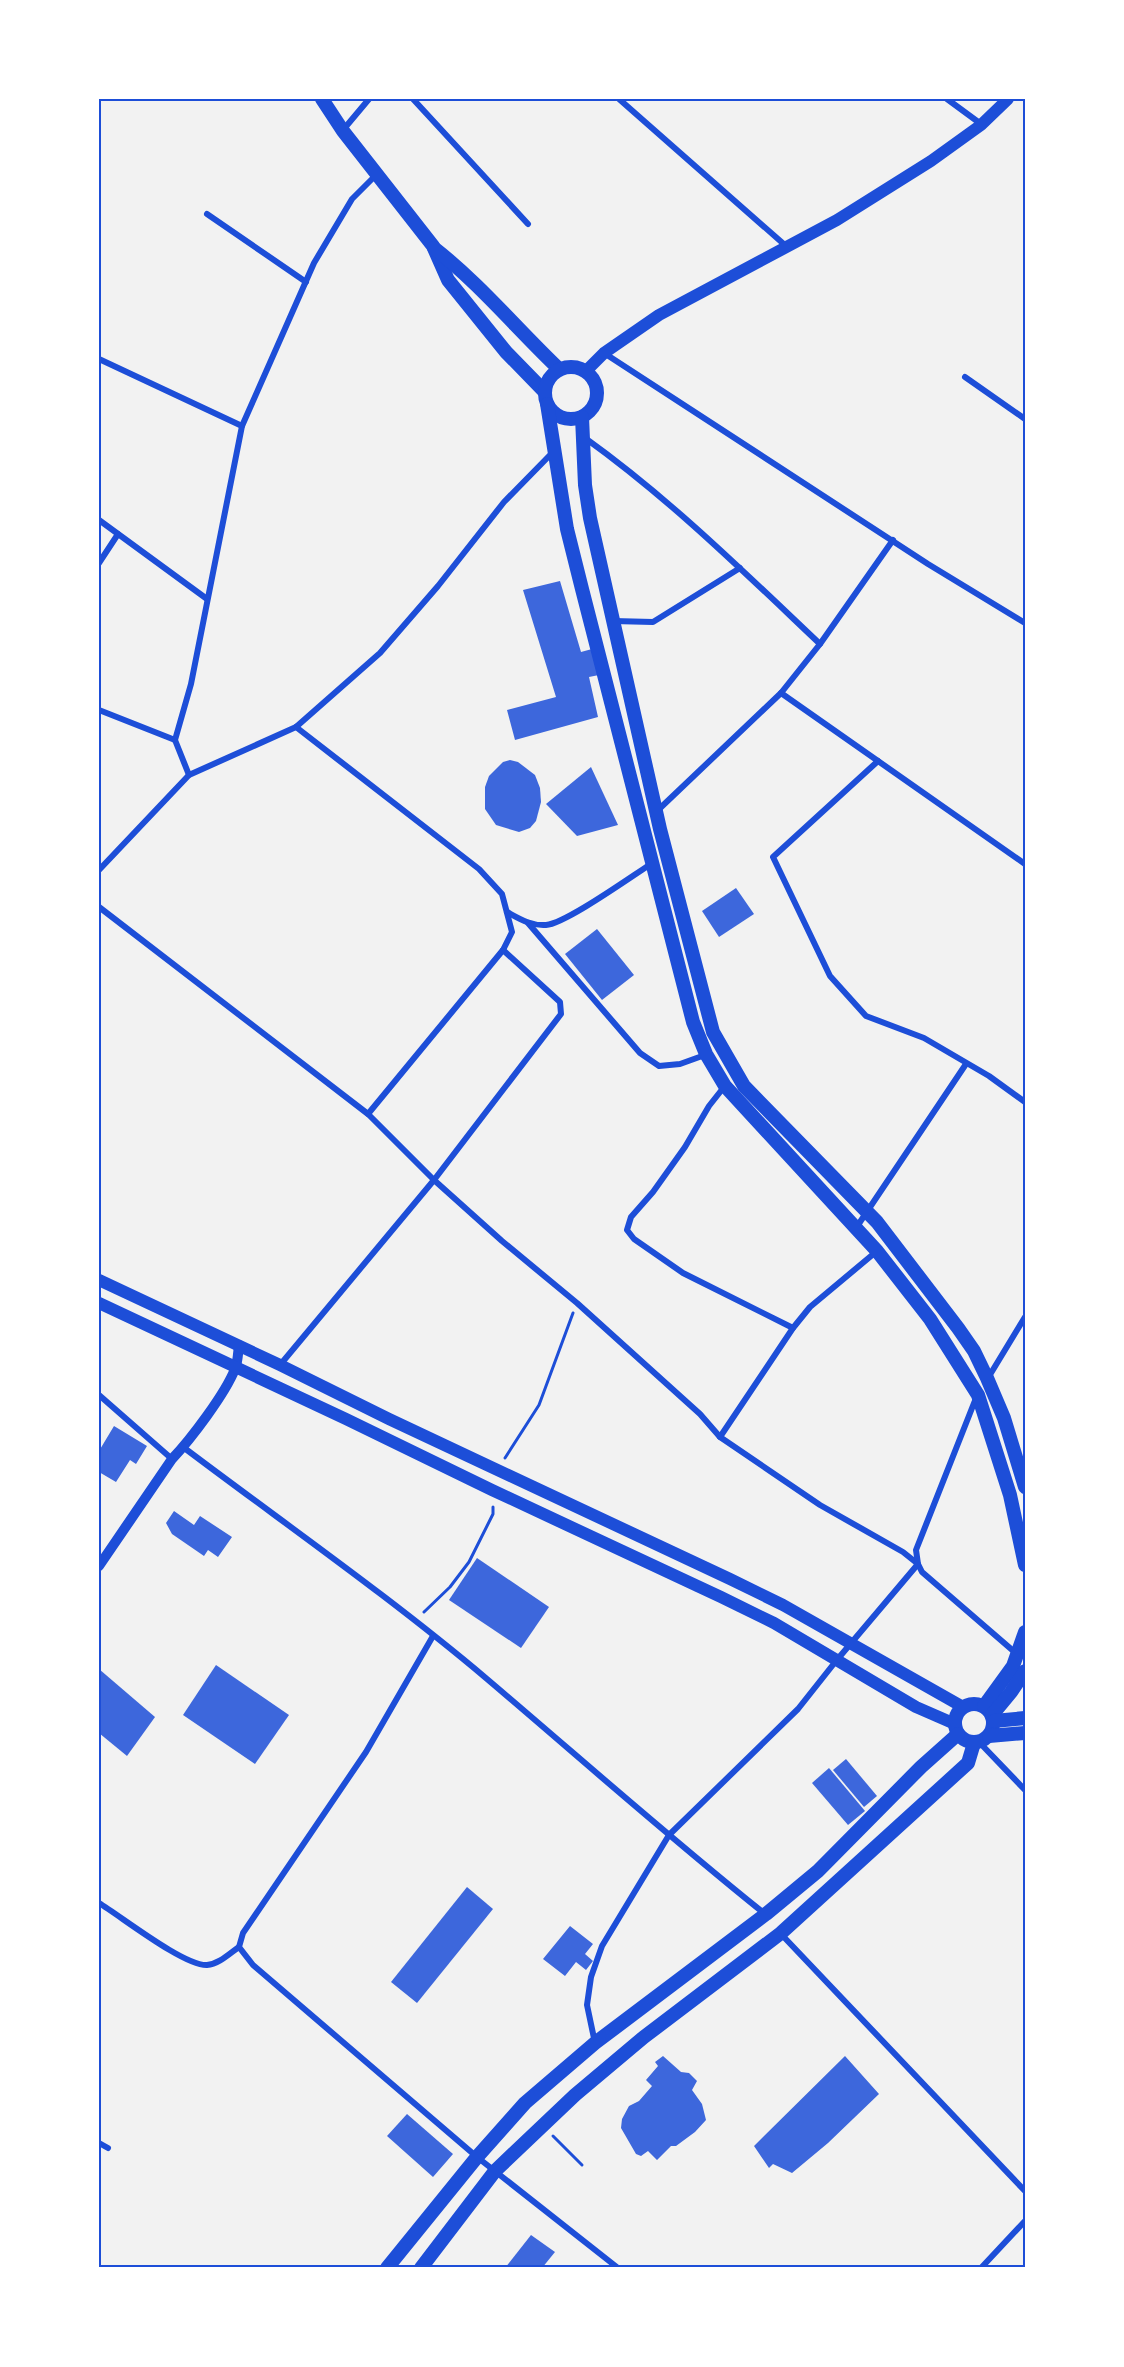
<svg xmlns="http://www.w3.org/2000/svg" width="1124" height="2367" font-family="'Asap Condensed',sans-serif">
<rect width="100%" height="100%" fill="#f2f2f2"/>
<g fill="#3d67dc">
<polygon points="560,581 581,652 592,649 599,675 589,677 598,717 515,740 507,710 556,697 523,590"/>
<polygon points="510,760 518,762 535,775 540,788 541,802 536,821 530,828 519,832 496,825 485,809 485,787 489,776 503,762"/>
<polygon points="591,767 618,825 577,836 546,804"/>
<polygon points="736,888 754,914 719,937 702,911"/>
<polygon points="597,929 634,975 602,1000 565,954"/>
<polygon points="114,1426 147,1446 136,1464 130,1460 116,1482 99,1472 99,1451"/>
<polygon points="174,1511 194,1525 200,1516 232,1537 218,1557 208,1550 204,1556 172,1534 166,1523"/>
<polygon points="477,1558 549,1607 521,1648 449,1600"/>
<polygon points="216,1665 289,1715 255,1764 183,1715"/>
<polygon points="99,1669 155,1717 127,1756 99,1733"/>
<polygon points="846,1759 877,1796 864,1807 833,1770"/>
<polygon points="829,1768 865,1811 848,1825 812,1783"/>
<polygon points="467,1887 493,1909 417,2003 391,1982"/>
<polygon points="570,1926 593,1944 585,1954 593,1961 586,1970 576,1962 565,1976 543,1959"/>
<polygon points="663,2056 681,2072 689,2073 697,2081 692,2090 702,2104 706,2120 695,2132 676,2146 671,2146 657,2160 648,2151 641,2156 636,2154 621,2128 622,2119 629,2106 639,2101 652,2086 646,2080 658,2066 655,2062"/>
<polygon points="845,2056 879,2094 828,2143 792,2173 773,2164 769,2168 754,2146"/>
<polygon points="407,2114 453,2154 433,2177 387,2136"/>
<polygon points="531,2235 555,2252 542,2268 505,2268"/>
</g>
<g fill="none" stroke-linecap="round" stroke-linejoin="round">
<g stroke="#1d4ed8" stroke-width="3">
<polyline points="505,1458 539,1405 573,1313"/>
<polyline points="424,1612 450,1587 469,1562 493,1514 493,1507"/>
<polyline points="553,2136 582,2165"/>
</g>
<g stroke="#1d4ed8" stroke-width="6">
<polyline points="413,99 528,224"/>
<polyline points="619,99 786,246"/>
<polyline points="947,99 981,124"/>
<polyline points="343,130 369,99"/>
<polyline points="207,214 306,282"/>
<polyline points="604,353 928,564 1025,623"/>
<polyline points="99,359 242,426"/>
<polyline points="965,377 1025,419"/>
<path d="M585,438C670,499 744,572 820,644"/>
<polyline points="99,520 207,599"/>
<polyline points="99,563 118,534"/>
<polyline points="613,621 653,622 740,568"/>
<polyline points="781,693 1025,864"/>
<polyline points="99,710 175,740"/>
<polyline points="296,727 479,869 502,894 512,932 503,950 368,1114 434,1180 502,1241 577,1303 700,1414 720,1437 820,1505 903,1552 918,1564 922,1572 1018,1655"/>
<polyline points="878,761 773,857 830,976 866,1016 924,1038 989,1076 1025,1102"/>
<polyline points="189,775 175,740 191,684 242,426 314,263 352,199 376,175"/>
<polyline points="656,812 781,693 820,644 893,540"/>
<polyline points="99,870 189,775 296,727 380,653 438,586 504,502 553,452"/>
<polyline points="99,907 368,1114"/>
<path d="M507,912C520,919 531,926 546,925C565,924 632,876 651,864"/>
<polyline points="528,923 640,1053 659,1066 680,1064 705,1055"/>
<polyline points="724,1087 709,1106 685,1147 653,1192 631,1217 627,1230 634,1239 683,1273 793,1328"/>
<polyline points="856,1228 966,1064"/>
<polyline points="280,1365 434,1180 561,1014 560,1002 503,950"/>
<polyline points="988,1378 1025,1317"/>
<polyline points="99,1395 172,1459"/>
<polyline points="720,1437 793,1328 810,1307 877,1251"/>
<path d="M183,1447C285,1524 390,1597 487,1679C580,1758 670,1838 765,1914"/>
<polyline points="433,1636 366,1752 243,1933 239,1947 253,1965 477,2157 618,2268"/>
<polyline points="979,1742 1025,1790"/>
<path d="M99,1903C122,1917 184,1966 207,1965C219,1964 229,1954 239,1947"/>
<polyline points="781,1934 1025,2191"/>
<polyline points="595,2043 587,2005 591,1977 602,1946 669,1835 798,1709 836,1661 918,1564 916,1550 976,1398"/>
<polyline points="99,2143 108,2148"/>
<polyline points="981,2268 1025,2221"/>
</g>
<path stroke="#1d4ed8" stroke-width="10" d="M99,1566L172,1459C191,1439 225,1394 235,1369C238,1362 238,1352 239,1345"/>
<g stroke="#1d4ed8" stroke-width="12">
<polyline points="586,371 604,353 659,315 837,220 931,161 981,125 1008,99"/>
<polyline points="99,1280 280,1365 389,1419 730,1579 783,1605 963,1707"/>
<polyline points="99,1303 346,1419 492,1490 721,1597 774,1623 916,1707 955,1724"/>
</g>
<g stroke="#1d4ed8" stroke-width="14">
<polyline points="322,99 343,131 433,246 448,280 506,352 544,391"/>
<path d="M434,248C480,284 517,329 559,369"/>
<circle cx="571" cy="393" r="26"/>
<polyline points="547,404 567,529 582,589 693,1022 706,1054 725,1086 877,1251 930,1319 978,1395 1010,1495 1025,1565"/>
<polyline points="582,417 585,485 590,518 660,829 713,1032 744,1086 877,1222 958,1328 974,1351 987,1378 1004,1418 1025,1487"/>
<circle cx="974" cy="1723" r="19"/>
<polyline points="984,1706 1013,1666 1025,1632"/>
<polyline points="992,1715 1011,1692 1025,1671"/>
<polyline points="994,1721 1025,1718"/>
<polyline points="989,1736 1025,1733"/>
<polyline points="387,2268 477,2157 525,2103 595,2043 766,1914 818,1871 921,1767 958,1734"/>
<polyline points="421,2268 495,2171 575,2095 644,2037 781,1933 968,1763 974,1743"/>
</g>
</g>
<rect width="1124" height="2367" fill="none" stroke="#ffffff" stroke-width="201"/>
<rect x="100" y="100" width="924" height="2166" fill="none" stroke="#1d4ed8" stroke-width="2"/>
</svg>
